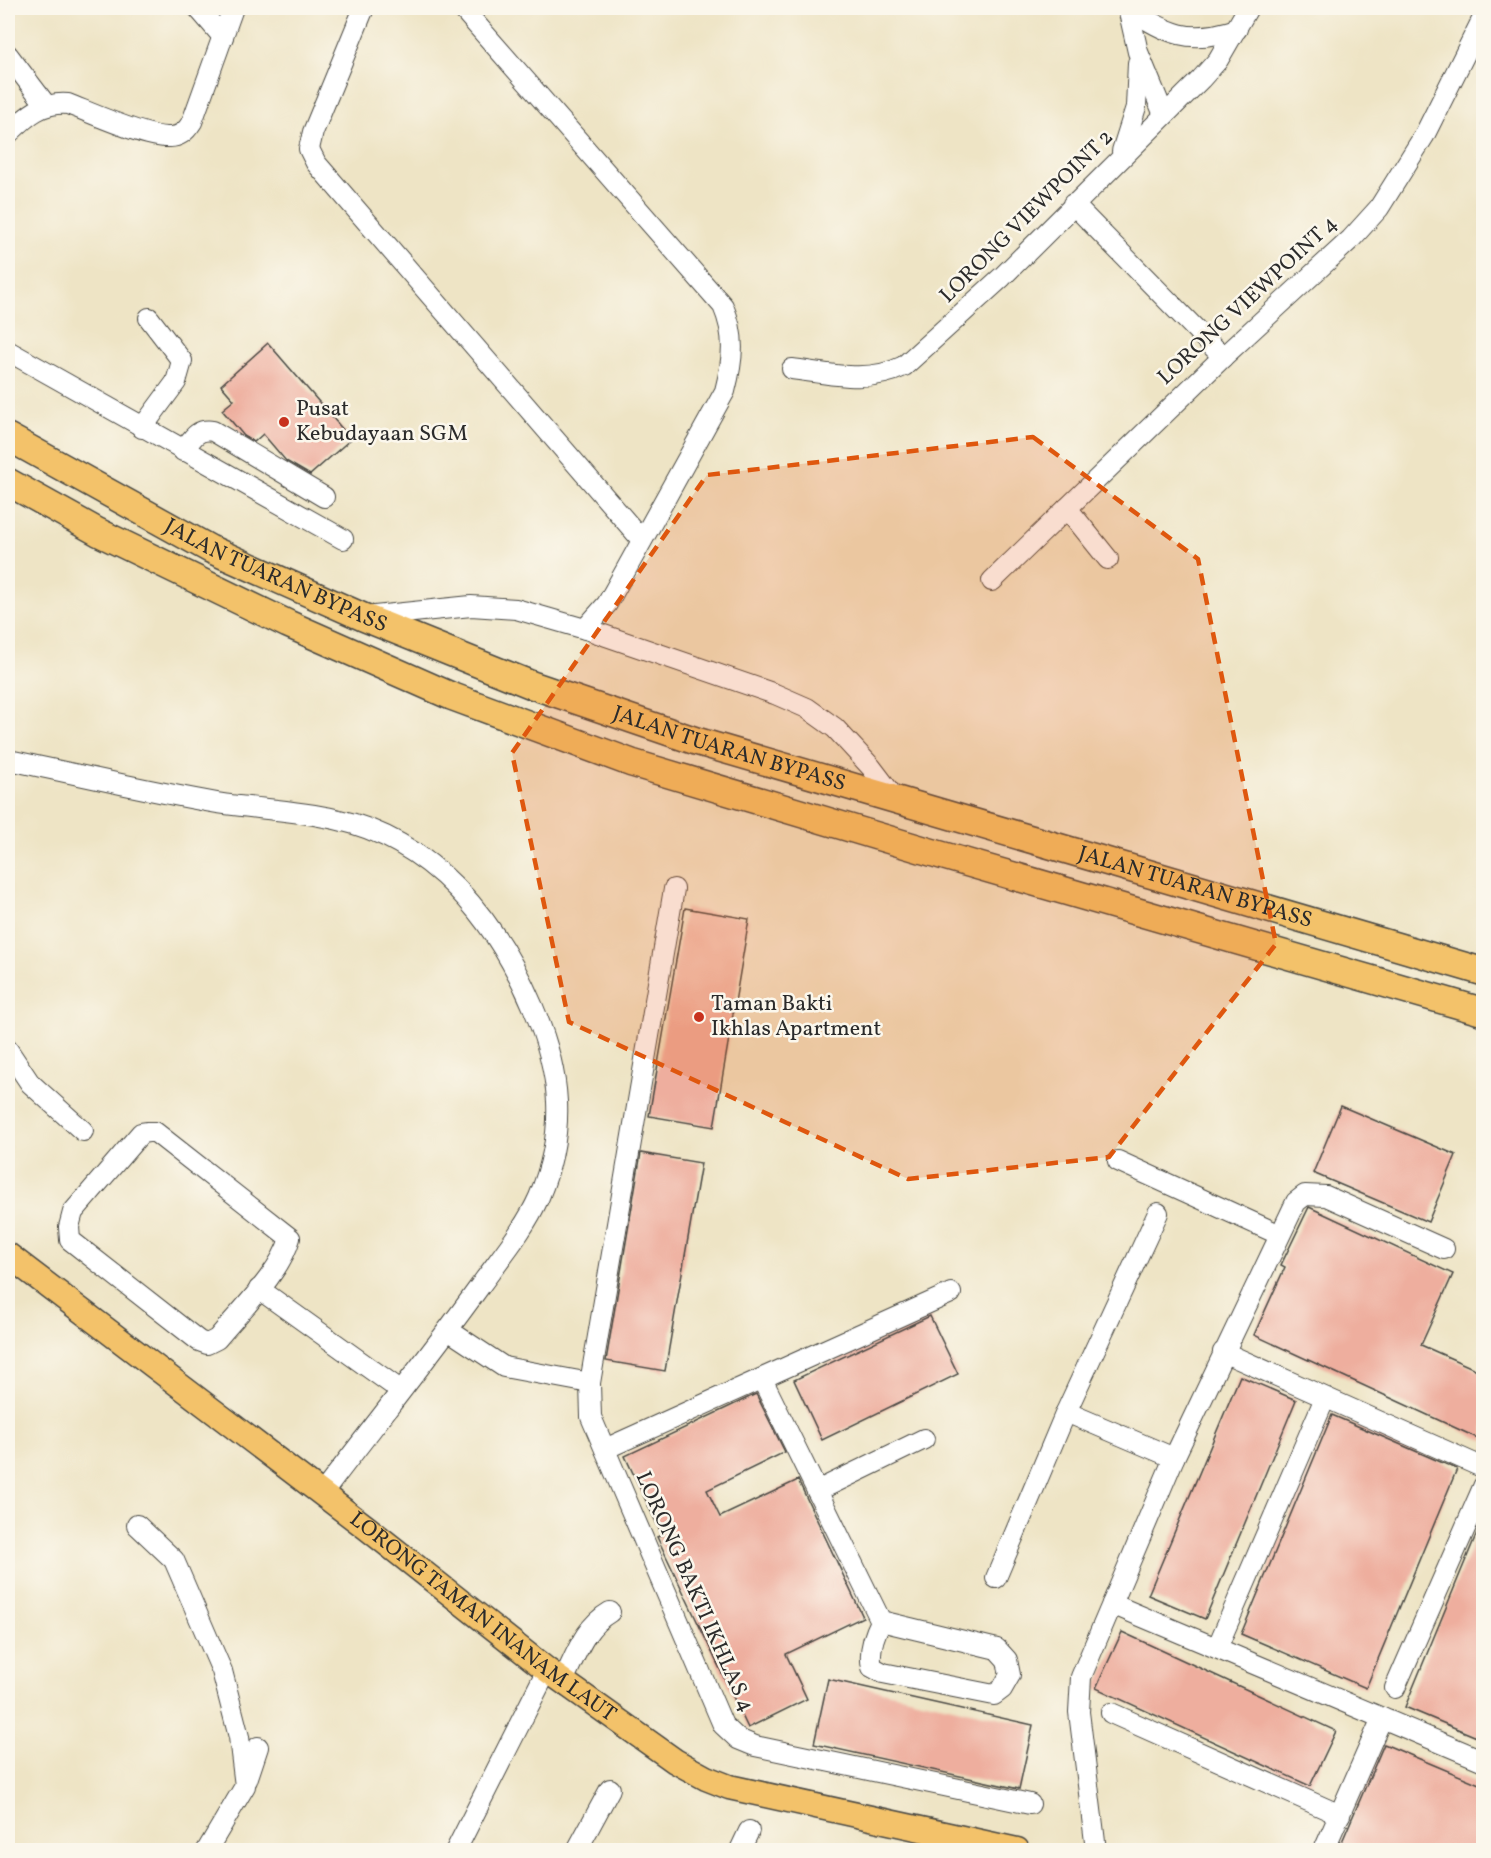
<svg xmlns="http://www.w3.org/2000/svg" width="1491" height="1858" font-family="Vollkorn,serif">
<rect width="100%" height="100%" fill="#fbf7ec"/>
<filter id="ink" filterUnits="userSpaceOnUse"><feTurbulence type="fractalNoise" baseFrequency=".0167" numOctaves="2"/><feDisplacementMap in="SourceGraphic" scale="12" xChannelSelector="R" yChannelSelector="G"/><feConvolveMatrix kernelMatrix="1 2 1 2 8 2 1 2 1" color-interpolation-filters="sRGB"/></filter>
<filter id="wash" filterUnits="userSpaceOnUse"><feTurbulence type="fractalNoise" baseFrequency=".008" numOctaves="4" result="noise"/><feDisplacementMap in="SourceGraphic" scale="24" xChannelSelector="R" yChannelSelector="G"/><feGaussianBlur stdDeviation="1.35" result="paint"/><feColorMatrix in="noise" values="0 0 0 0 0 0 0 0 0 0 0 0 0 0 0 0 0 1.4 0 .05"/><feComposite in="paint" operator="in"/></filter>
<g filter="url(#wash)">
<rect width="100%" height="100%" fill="#eee4c5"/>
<g id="blocks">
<g fill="#eeae9e">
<polygon points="268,343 351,439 310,475 286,461 263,434 254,442 244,436 222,410 234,400 221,385"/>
<polygon points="685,908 749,919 714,1127 649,1116"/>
<polygon points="1341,1106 1456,1155 1428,1222 1313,1173"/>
<polygon points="641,1153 701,1163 665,1371 606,1361"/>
<polygon points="1309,1207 1453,1274 1421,1345 1484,1373 1484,1441 1254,1335 1285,1267 1281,1265"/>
<polygon points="930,1316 958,1374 822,1440 794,1380"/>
<polygon points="1240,1376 1296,1400 1205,1619 1148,1595"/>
<polygon points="756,1394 785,1452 707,1490 720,1517 798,1480 863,1617 786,1654 807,1699 748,1728 657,1537 662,1535 625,1456"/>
<polygon points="1332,1415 1457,1469 1366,1688 1241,1634"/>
<polygon points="1483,1518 1484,1518 1484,1740 1405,1707"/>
<polygon points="1122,1632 1336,1731 1310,1786 1096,1688"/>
<polygon points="828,1679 1033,1725 1019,1789 814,1744"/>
<polygon points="1384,1744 1484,1786 1484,1851 1338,1851"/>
</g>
</g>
</g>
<g filter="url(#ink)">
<use href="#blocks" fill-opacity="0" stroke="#484742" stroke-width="1.5"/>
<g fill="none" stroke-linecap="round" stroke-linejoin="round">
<g stroke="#484742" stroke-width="22">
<g id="minor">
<polyline points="198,8 223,37"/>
<polyline points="364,8 313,132 309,149 316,163 641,539"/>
<path d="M462,8L723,306C736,336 733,360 725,391L607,604L585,629"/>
<polyline points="1128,8 1138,52 1164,115"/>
<path d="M1129,9C1170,34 1188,45 1237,29"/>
<polyline points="8,55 46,105"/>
<path d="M8,134C27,116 41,102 68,104C91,113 149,139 170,137C181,137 187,130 192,122L233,8"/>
<polyline points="1122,151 1136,107 1138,63"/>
<polyline points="1073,204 1223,357"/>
<polyline points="8,351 343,539"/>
<path d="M792,369C831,374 868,384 904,366L1002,277L1201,79L1218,60L1248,8"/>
<polyline points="142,428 176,382 182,361 149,318"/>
<path d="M183,451C192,439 197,428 213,431L324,497"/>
<polyline points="1067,508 1108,559"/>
<polyline points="992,581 1223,357 1351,239 1379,208 1424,136 1484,16"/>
<polyline points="365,617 471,606 516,609 592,631 775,694 807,708 835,728 871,767 896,800"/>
<path d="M8,760C77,774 147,791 217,803C256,809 296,810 335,819C433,840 496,920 533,1007C561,1073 567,1130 539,1197C525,1229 500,1258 480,1286C429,1357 374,1425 322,1494"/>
<polyline points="674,889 590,1383 591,1417 723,1725 738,1739 755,1746 1030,1804"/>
<polyline points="8,1050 30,1083 83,1131"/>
<path d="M148,1132H155L290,1238C281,1272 240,1311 217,1339L207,1344L199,1341L70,1240L69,1227L73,1212L141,1133Z"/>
<polyline points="1118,1161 1278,1234"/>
<polyline points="259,1289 400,1390"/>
<polyline points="448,1330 504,1367 590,1383"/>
<polyline points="1223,1352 1484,1468"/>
<path d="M762,1379L881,1621C874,1635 868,1651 872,1667L883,1673L994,1695L1002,1689L1010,1675L1007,1660L997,1649L881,1621"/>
<polyline points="1066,1412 1174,1458"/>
<polyline points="605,1449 951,1293"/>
<polyline points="817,1491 924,1439"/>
<polyline points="137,1525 174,1560 222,1671 239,1737 245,1786 207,1850"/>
<polyline points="996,1578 1066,1412 1158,1213"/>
<polyline points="1112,1604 1484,1761"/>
<polyline points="1217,1648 1325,1398"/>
<path d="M563,1681C576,1655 584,1627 610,1612"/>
<polyline points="1395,1688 1484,1485"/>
<polyline points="1111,1713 1340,1815"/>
<polyline points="247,1780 258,1747"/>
<polyline points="456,1850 547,1670"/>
<polyline points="577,1850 610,1789"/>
<polyline points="740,1850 749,1831"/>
<polyline points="1096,1850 1079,1712 1081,1677 1174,1458 1296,1202 1305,1195 1326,1196 1444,1249"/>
<polyline points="1324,1850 1382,1718"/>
</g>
</g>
<g stroke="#484742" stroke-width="27">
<g id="major">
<path id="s1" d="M8,1255L367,1528L547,1670L675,1761L706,1778L729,1787L1017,1850"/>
</g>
</g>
<g stroke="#484742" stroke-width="30">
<g id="highway">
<path id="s2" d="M8,437L210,549L363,617L532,685L696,741L1484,972"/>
<polyline points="8,482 98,532 288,624 451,696 632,763 927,851 1484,1012"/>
</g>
</g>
<use href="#minor" stroke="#fff" stroke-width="20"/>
<use href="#major" stroke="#f3c26a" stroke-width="24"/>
<use href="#highway" stroke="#f3c26a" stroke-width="27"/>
</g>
</g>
<path fill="#df570e" fill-opacity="0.2" stroke="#df570e" stroke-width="4.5" stroke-dasharray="12 8" stroke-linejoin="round" d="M1033,437L1198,559L1276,944L1109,1157L908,1179L569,1022L512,753L707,475Z"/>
<g fill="#c8321e" stroke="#fbf7ec" stroke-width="2">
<circle cx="284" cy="422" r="6"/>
<circle cx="699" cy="1017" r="6"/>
</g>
<g text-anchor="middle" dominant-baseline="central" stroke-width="5" stroke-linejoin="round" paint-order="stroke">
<g font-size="22" fill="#2b2b2b" stroke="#fbf7ec">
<text transform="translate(1027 217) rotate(-45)">LORONG VIEWPOINT 2</text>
<text transform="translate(1248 301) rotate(-43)">LORONG VIEWPOINT 4</text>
<text stroke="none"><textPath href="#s2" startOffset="302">JALAN TUARAN BYPASS</textPath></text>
<text stroke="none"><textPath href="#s2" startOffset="788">JALAN TUARAN BYPASS</textPath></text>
<text stroke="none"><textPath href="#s2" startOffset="1274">JALAN TUARAN BYPASS</textPath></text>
<text transform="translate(694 1592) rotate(66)">LORONG BAKTI IKHLAS 4</text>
<text stroke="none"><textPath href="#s1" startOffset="597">LORONG TAMAN INANAM LAUT</textPath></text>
</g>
<g font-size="22" fill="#2b2b2b" stroke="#fbf7ec" text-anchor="start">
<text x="296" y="409">Pusat<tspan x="296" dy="25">Kebudayaan SGM</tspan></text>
<text x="711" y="1004">Taman Bakti<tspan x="711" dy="25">Ikhlas Apartment</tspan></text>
</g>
</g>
<rect width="1491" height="1858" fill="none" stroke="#fbf7ec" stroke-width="30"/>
</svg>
